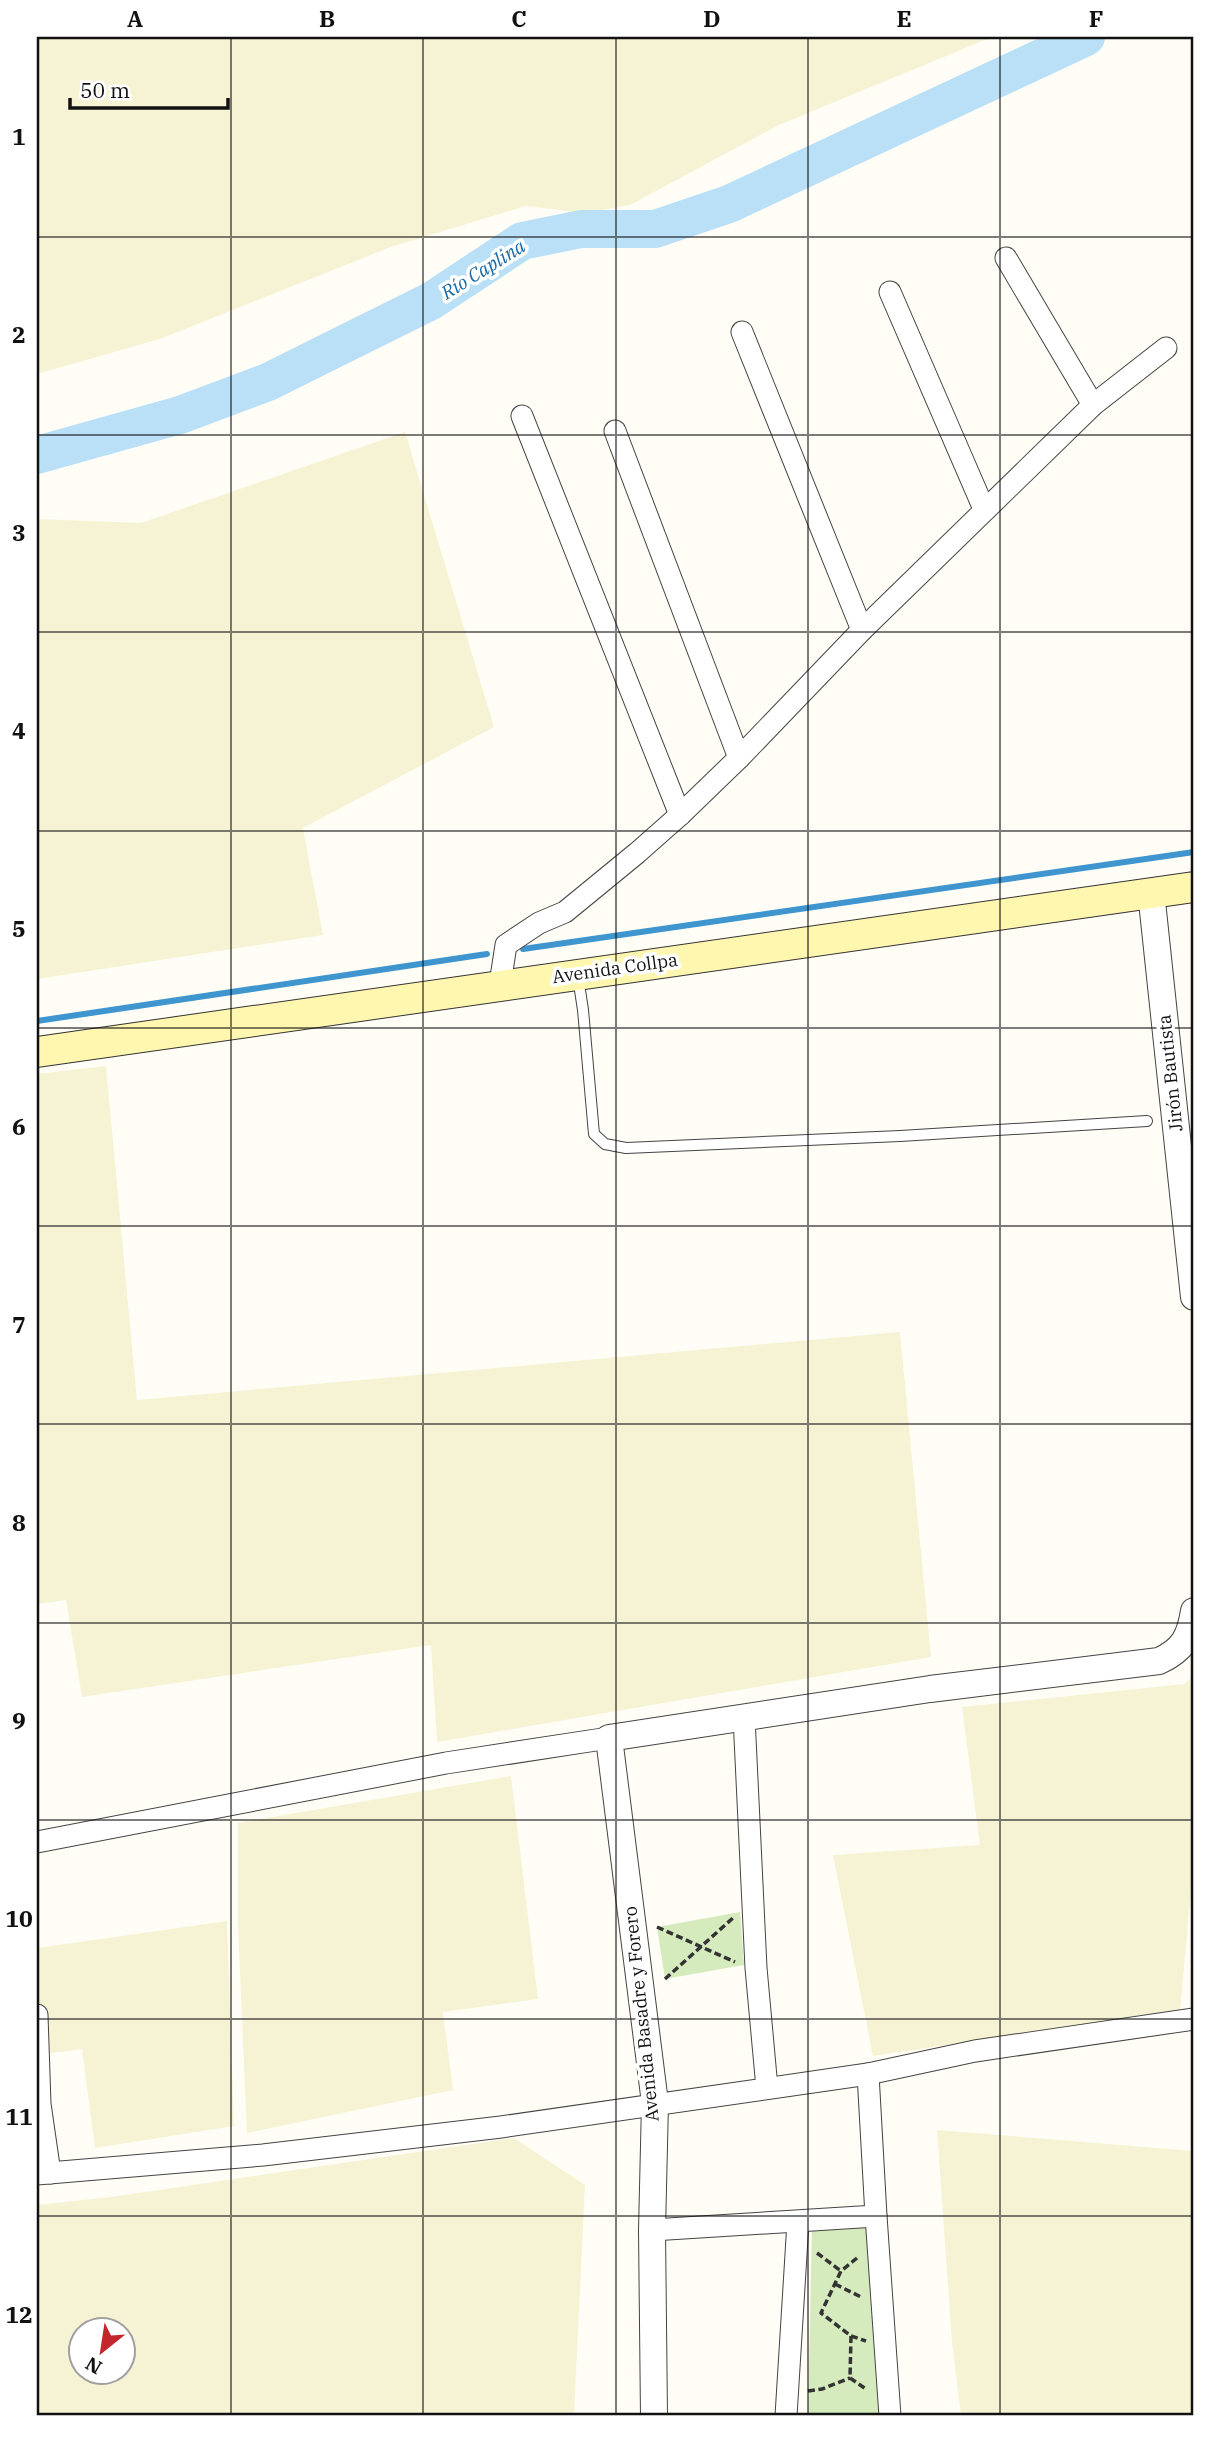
<svg xmlns="http://www.w3.org/2000/svg" width="1231" height="2453" font-family="'IBM Plex Serif',serif">
<rect width="100%" height="100%" fill="#fffdf5"/>
<g fill="#f6f3d4" fill-rule="evenodd">
<polygon points="37,37 992,37 779,125 630,205 586,213 526,206 391,247 160,339 37,374"/>
<polygon points="405,432 494,727 303,828 323,935 37,979 37,519 141,523"/>
<polygon points="106,1066 137,1400 900,1332 931,1657 437,1742 431,1645 82,1697 66,1600 37,1604 37,1074"/>
<polygon points="1194,1676 1194,1880 1192,1881 1180,2010 873,2056 833,1855 980,1845 962,1707 1184,1684"/>
<polygon points="511,1776 538,1999 443,2012 453,2090 247,2133 238,1927 238,1823"/>
<polygon points="227,1921 234,2126 95,2148 82,2049 37,2055 37,1948"/>
<polygon points="937,2130 1194,2151 1194,2416 961,2416 952,2342"/>
<path d="M514,2138L585,2185L574,2416H37V2205L111,2197ZM122,2330V2372H80V2330Z"/>
</g>
<g fill="#d5ebbd">
<polygon points="740,1912 744,1965 665,1979 657,1927"/>
<polygon points="873,2223 884,2416 808,2416 812,2224"/>
</g>
<g fill="none" stroke-linecap="round" stroke-linejoin="round">
<g stroke="#3f96cf" stroke-width="6">
<polyline points="523,949 1194,852"/>
<polyline points="37,1021 487,954"/>
</g>
<polyline stroke="#b9e0f7" stroke-width="38" points="37,455 180,415 268,382 431,301 522,241 581,229 655,229 729,204 1086,37"/>
<g stroke="#444" stroke-width="12">
<polyline id="service" points="578,977 583,1010 594,1134 605,1144 626,1148 900,1136 1147,1121"/>
</g>
<g stroke="#444" stroke-width="23">
<g id="minor">
<polyline points="1006,258 1093,405"/>
<polyline points="890,292 984,509"/>
<polyline points="742,332 862,630"/>
<polyline points="522,416 680,815"/>
<polyline points="615,431 739,758"/>
<polyline points="500,984 506,945 539,923 565,912 637,853 680,815 739,758 862,630 1093,405 1166,348"/>
<polyline points="744,1717 756,1968 767,2088"/>
<polyline points="37,1842 446,1763 609,1738"/>
<polyline points="37,2015 40,2104 50,2173"/>
<polyline points="868,2074 876,2216 890,2416"/>
<polyline points="37,2174 263,2155 501,2127 868,2074 975,2051 1194,2019"/>
<polyline points="652,2230 876,2216"/>
<polyline points="786,2416 798,2222"/>
</g>
</g>
<g stroke="#444" stroke-width="28">
<g id="tertiary">
<polyline points="1151,892 1194,1297"/>
<path d="M654,2416L652,2230L655,2103L609,1738L930,1689L1159,1661C1183,1650 1190,1637 1194,1611"/>
</g>
</g>
<g stroke="#333" stroke-width="32">
<polyline id="secondary" points="37,1052 1194,887"/>
</g>
<g stroke="#333" stroke-width="3.5" stroke-dasharray="7 3.5" stroke-linecap="butt">
<polyline points="657,1927 735,1962"/>
<polyline points="665,1979 734,1917"/>
<polyline points="817,2253 841,2271"/>
<polyline points="857,2258 841,2271 821,2313 851,2336 850,2378 866,2389"/>
<polyline points="835,2284 863,2298"/>
<polyline points="851,2336 866,2341"/>
<polyline points="808,2391 822,2389 850,2378"/>
</g>
<use href="#service" stroke="#fff" stroke-width="10"/>
<use href="#minor" stroke="#fff" stroke-width="21"/>
<use href="#tertiary" stroke="#fff" stroke-width="26"/>
<use href="#secondary" stroke="#fff6b0" stroke-width="30"/>
</g>
<path fill="none" stroke="#111" stroke-width="2" stroke-opacity="0.55" d="M231,37V2416M423,37V2416M616,37V2416M808,37V2416M1000,37V2416M37,237H1194M37,435H1194M37,632H1194M37,831H1194M37,1028H1194M37,1226H1194M37,1424H1194M37,1623H1194M37,1820H1194M37,2019H1194M37,2216H1194"/>
<g text-anchor="middle" dominant-baseline="central" stroke-width="7" stroke-linejoin="round" paint-order="stroke">
<g font-size="18" fill="#111" stroke="#fff">
<text transform="translate(615 968) rotate(-8)">Avenida Collpa</text>
<text transform="translate(1170 1073) rotate(-96)">Jirón Bautista</text>
<text transform="translate(641 2014) rotate(-96)">Avenida Basadre y Forero</text>
</g>
<g font-size="19" font-style="italic" fill="#1768a6" stroke="#fff">
<text transform="translate(483 269) rotate(-32)">Río Caplina</text>
</g>
</g>
<rect width="1231" height="2453" fill="none" stroke="#ffffff" stroke-width="77"/>
<g transform="translate(102 2351) rotate(210)"><circle r="33" fill="#ffffff" stroke="#a0a0a0" stroke-width="2"/>
<path d="M0-5L12 26L0 18L-12 26Z" fill="#c4262e"/>
<text y="-10" font-size="19" font-weight="bold" text-anchor="middle" fill="#111111">N</text>
</g>
<path d="M70 98v10h158v-10" fill="none" stroke="#111111" stroke-width="3.5"/>
<text x="80" y="98" font-size="21" fill="#111111" stroke="#ffffff" stroke-width="5" paint-order="stroke">50 m</text>
<rect x="38" y="38" width="1154" height="2376" fill="none" stroke="#111" stroke-width="2.5"/>
<g font-size="23" text-anchor="middle" font-weight="bold" fill="#111">
<text x="135" y="27">A</text>
<text x="327" y="27">B</text>
<text x="519" y="27">C</text>
<text x="712" y="27">D</text>
<text x="904" y="27">E</text>
<text x="1096" y="27">F</text>
<text x="19" y="145">1</text>
<text x="19" y="343">2</text>
<text x="19" y="541">3</text>
<text x="19" y="739">4</text>
<text x="19" y="937">5</text>
<text x="19" y="1135">6</text>
<text x="19" y="1333">7</text>
<text x="19" y="1531">8</text>
<text x="19" y="1729">9</text>
<text x="19" y="1927">10</text>
<text x="19" y="2125">11</text>
<text x="19" y="2323">12</text>
</g>
</svg>
